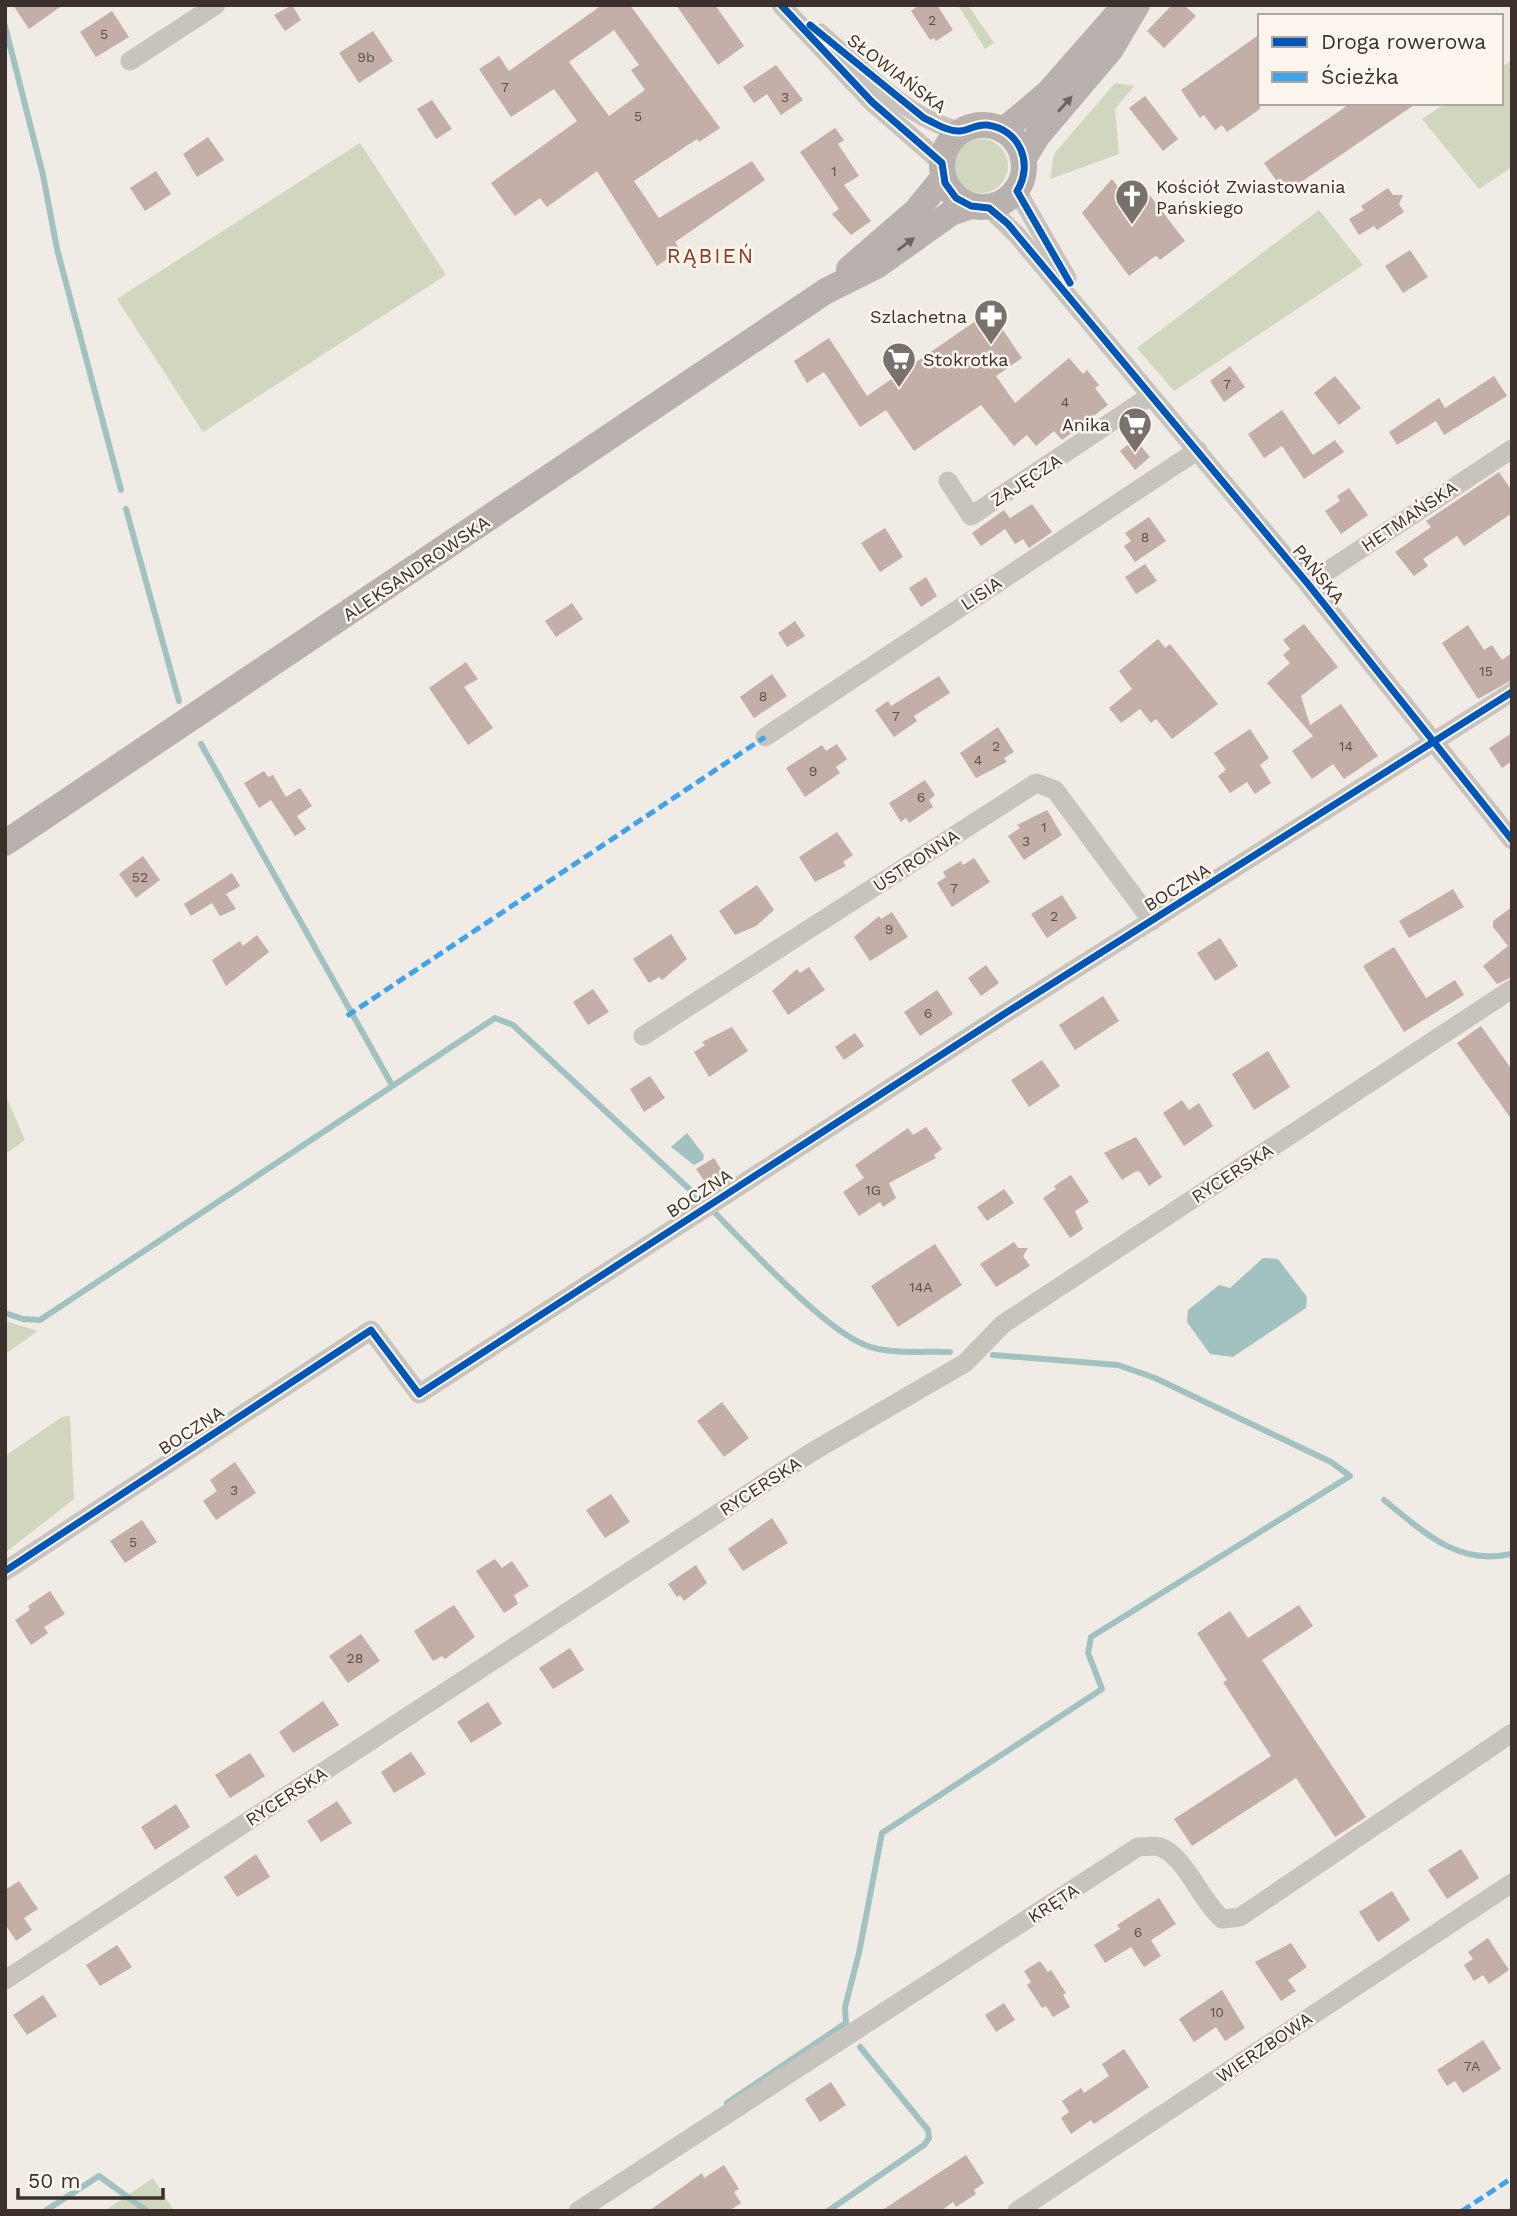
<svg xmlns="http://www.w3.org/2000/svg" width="1517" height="2216" font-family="'Work Sans',sans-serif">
<rect width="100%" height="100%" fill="#f0ebe5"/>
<g fill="#d1d6bf">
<polygon points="958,5 968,5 994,43 985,49"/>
<polygon points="1512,60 1512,167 1479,189 1422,119 1446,103 1501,103 1501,67"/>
<polygon points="1115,83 1134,86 1115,109 1119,154 1050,179 1054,154"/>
<circle cx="981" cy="166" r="27"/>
<polygon points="360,143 446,275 203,432 117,299"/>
<polygon points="1319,210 1363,265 1174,391 1137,348"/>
<polygon points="5,1094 25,1140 5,1154"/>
<polygon points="5,1321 38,1331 5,1354"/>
<polygon points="70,1416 74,1499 6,1552 5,1456 62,1417"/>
<polygon points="153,2178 174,2211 104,2211"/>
</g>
<g fill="#a1c2c1">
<polygon points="687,1133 704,1155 703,1160 694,1165 671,1147"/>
<polygon points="1263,1258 1278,1259 1307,1297 1306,1308 1233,1357 1210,1354 1187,1322 1188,1310 1219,1285 1230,1288"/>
</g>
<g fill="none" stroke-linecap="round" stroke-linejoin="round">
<g stroke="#a1c2c1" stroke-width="6">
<polyline points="5,26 43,175 57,249 121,490"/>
<polyline points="126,509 179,701"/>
<polyline points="201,744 392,1085"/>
<path d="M715,1213C748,1246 832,1339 874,1348C897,1354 926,1351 950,1352"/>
<polyline points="5,1313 23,1319 40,1320 495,1018 513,1025 700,1199"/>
<path d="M1384,1500C1424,1532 1457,1566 1511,1554"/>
<polyline points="727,2103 846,2023 845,2007 859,1953 882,1833 1102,1689 1088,1653 1091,1637 1350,1476 1331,1462 1155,1378 1118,1365 993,1355"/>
<polyline points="45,2211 99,2176 147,2211"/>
<polyline points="828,2211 924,2145 929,2138 928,2130 860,2047"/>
</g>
</g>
<g fill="#c3afa7" fill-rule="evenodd">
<polygon points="13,5 63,5 29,29"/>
<polygon points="292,5 301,20 285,31 274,15"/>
<path d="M602,5H630L720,128L699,142L697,139L634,181L659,218L752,161L765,180L675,242L680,250L657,266L597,171L547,207L540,198L515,216L491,183L577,121L554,89L511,117L479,69L499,56L509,71ZM614,30L639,65L631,70L645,90L609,116L569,62Z"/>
<polygon points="676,5 715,5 744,46 718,65"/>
<polygon points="919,5 937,5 953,30 936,41 934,38 930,40 911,11"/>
<polygon points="1172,5 1184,5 1196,16 1164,48 1147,31"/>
<polygon points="112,11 129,37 96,57 80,32"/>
<polygon points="373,31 393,61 359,83 339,53"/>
<polygon points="1260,34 1260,109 1227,132 1222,125 1215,130 1204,115 1200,118 1181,90"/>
<polygon points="776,65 803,100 781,115 767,94 754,103 743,87"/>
<polygon points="1145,96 1178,139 1163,151 1129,108"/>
<polygon points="432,100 452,129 436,139 417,109"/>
<polygon points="1351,103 1417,103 1285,193 1264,163"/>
<polygon points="835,128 844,140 838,144 859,176 844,185 871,221 851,235 832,214 839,209 800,152"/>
<polygon points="208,137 224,160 197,177 183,154"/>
<polygon points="156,171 171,194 145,211 130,188"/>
<polygon points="1112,179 1122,192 1138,180 1185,241 1160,260 1157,256 1154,257 1129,276 1082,213"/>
<polygon points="1388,188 1393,195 1403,195 1399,204 1404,212 1377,230 1374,226 1359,235 1349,219 1364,210 1361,206"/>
<polygon points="1410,250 1428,277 1403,293 1385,266"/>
<polygon points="990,311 1022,358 996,376 1015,403 1069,358 1083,374 1087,370 1099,385 1095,388 1108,405 1062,440 1054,431 1036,446 1027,435 1014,446 981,405 914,451 886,410 860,427 824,372 807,383 794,361 829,338 867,396"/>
<polygon points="1230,366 1245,387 1224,402 1210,381"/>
<polygon points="1335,376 1361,408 1339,425 1314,393"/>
<polygon points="1494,376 1507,396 1444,435 1436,421 1397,445 1389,432 1439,398 1445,408"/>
<polygon points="1282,410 1313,455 1335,440 1344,452 1304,479 1282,446 1264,458 1248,434"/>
<polygon points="1135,439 1150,457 1135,470 1120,451"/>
<polygon points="1499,472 1512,491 1512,513 1464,546 1457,536 1423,559 1428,566 1414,576 1395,552 1431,527 1426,521"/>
<polygon points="1349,488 1368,515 1341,534 1325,511 1340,501 1337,496"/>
<polygon points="1032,504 1052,532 1029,548 1023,539 1015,544 1005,529 981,546 972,533 1004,510 1010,518"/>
<polygon points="1149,517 1166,541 1135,562 1124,546 1131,541 1125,533"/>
<polygon points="885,528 903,557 880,572 861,543"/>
<polygon points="1145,564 1157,581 1136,594 1125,577"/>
<polygon points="926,577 937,596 921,607 909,588"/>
<polygon points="572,603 583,619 556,637 545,621"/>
<polygon points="795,621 805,636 787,647 778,633"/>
<polygon points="1304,624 1338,667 1301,696 1310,725 1341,704 1378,756 1344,779 1333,764 1312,779 1292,751 1313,736 1267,683 1290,663 1283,655 1290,649 1283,640"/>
<polygon points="1468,625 1484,650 1492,645 1502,660 1512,653 1512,680 1478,699 1442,643"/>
<polygon points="1158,639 1165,648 1170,644 1218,704 1172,739 1156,719 1151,723 1140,709 1121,723 1109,708 1132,689 1119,671"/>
<polygon points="466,662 478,679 464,687 493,728 468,745 429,688"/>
<polygon points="772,674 787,696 754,718 740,697"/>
<polygon points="939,676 950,693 914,716 917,721 894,737 875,710 888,701 891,706"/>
<polygon points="998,727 1014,752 1004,758 1007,762 976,778 960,753"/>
<polygon points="1250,729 1269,758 1260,765 1271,783 1255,794 1247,782 1230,793 1218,776 1226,770 1214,753"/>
<polygon points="1512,733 1512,761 1502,768 1489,748"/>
<polygon points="837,744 847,759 836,767 840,773 805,797 786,768 822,745 826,751"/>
<polygon points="264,771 268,777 273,775 286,797 300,788 312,806 297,816 306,829 295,836 271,800 259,808 244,783"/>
<polygon points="925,780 935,795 929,800 933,807 909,823 906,818 901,822 889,803"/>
<polygon points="1047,810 1062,835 1024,860 1008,836 1020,828 1017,825"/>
<polygon points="837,832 853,855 843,862 846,866 815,882 799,857"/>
<polygon points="143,856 160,880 136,898 119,874"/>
<polygon points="974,858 990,882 952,907 937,883 946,877 943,872 961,861 963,865"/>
<polygon points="232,873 240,886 226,894 236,909 220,916 212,903 191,916 184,904"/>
<polygon points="757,885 774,910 756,926 735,935 719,911"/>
<polygon points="1453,889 1464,907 1409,938 1399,921"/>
<polygon points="1062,895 1077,918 1047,938 1031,914"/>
<polygon points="1512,907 1512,977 1497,984 1483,966 1508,946 1493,927 1493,921"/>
<polygon points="892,912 908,937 870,961 854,937 879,916 881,919"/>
<polygon points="671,934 687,959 662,980 659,977 649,983 633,959"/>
<polygon points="257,935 269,952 226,986 212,960 240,941 243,946"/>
<polygon points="1220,938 1238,966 1215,981 1197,953"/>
<polygon points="1394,947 1426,998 1455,980 1464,995 1404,1032 1363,966"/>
<polygon points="986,965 999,983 981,996 968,978"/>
<polygon points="809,967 825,990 788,1015 772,991 797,969 800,973"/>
<polygon points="593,989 609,1012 588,1025 573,1002"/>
<polygon points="937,990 953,1014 920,1036 904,1012"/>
<polygon points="1103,996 1119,1021 1075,1050 1059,1025"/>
<polygon points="1481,1026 1512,1070 1512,1120 1457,1043"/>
<polygon points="732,1027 748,1051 709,1077 694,1052 705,1045 702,1042"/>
<polygon points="855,1033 864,1046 844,1060 835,1047"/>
<polygon points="1268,1051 1290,1087 1254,1110 1232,1074"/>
<polygon points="1042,1060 1060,1086 1029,1107 1011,1080"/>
<polygon points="650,1076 665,1098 644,1112 630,1089"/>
<polygon points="1182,1100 1189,1110 1199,1103 1213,1126 1184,1146 1163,1113"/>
<polygon points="926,1127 942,1149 934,1155 936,1158 889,1183 896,1198 883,1207 880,1202 859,1216 843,1192 864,1178 855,1165 908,1128 913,1135"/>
<polygon points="1136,1137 1162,1177 1149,1186 1140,1172 1136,1171 1122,1180 1104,1153"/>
<polygon points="714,1158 724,1174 707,1185 696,1169"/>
<polygon points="1071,1175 1089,1202 1075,1211 1083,1229 1070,1238 1043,1198 1056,1189 1054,1186"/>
<polygon points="1004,1189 1014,1203 987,1221 977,1207"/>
<polygon points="1014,1242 1018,1248 1028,1248 1023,1256 1030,1266 996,1287 980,1264"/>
<polygon points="935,1244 962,1285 898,1327 871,1286"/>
<polygon points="722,1402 749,1438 724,1457 697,1421"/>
<polygon points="235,1462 256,1493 216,1520 203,1501 217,1491 210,1480"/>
<polygon points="611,1494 630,1522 605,1538 586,1510"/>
<polygon points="772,1518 788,1543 743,1571 728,1549"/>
<polygon points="142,1520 157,1542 125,1563 110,1541"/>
<polygon points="495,1559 502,1568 512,1561 529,1586 514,1595 518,1604 504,1613 476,1571"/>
<polygon points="696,1565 707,1583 684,1601 680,1595 677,1597 668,1584"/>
<polygon points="50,1591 65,1614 44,1627 48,1633 31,1645 15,1620 30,1610 28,1606"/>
<polygon points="454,1605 475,1637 445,1659 442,1656 433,1661 414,1631"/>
<polygon points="1299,1605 1313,1626 1262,1660 1366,1817 1335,1837 1296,1778 1192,1846 1174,1819 1271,1756 1223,1682 1227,1680 1197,1633 1230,1611 1248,1638"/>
<polygon points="361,1634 380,1661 348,1683 329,1656"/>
<polygon points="570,1648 584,1670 553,1689 539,1668"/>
<polygon points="323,1701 339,1725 293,1753 279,1732"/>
<polygon points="488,1702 502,1724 471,1743 457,1722"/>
<polygon points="411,1752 426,1774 394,1793 381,1772"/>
<polygon points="250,1753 265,1776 230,1798 215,1775"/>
<polygon points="337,1801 352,1823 321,1842 307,1821"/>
<polygon points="176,1804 190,1827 155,1850 141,1827"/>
<polygon points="1461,1849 1479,1878 1447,1899 1428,1870"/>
<polygon points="256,1854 270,1877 237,1897 224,1877"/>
<polygon points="19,1881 38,1909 24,1918 32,1930 16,1941 5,1924 5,1890"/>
<polygon points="1392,1891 1410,1920 1378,1942 1359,1912"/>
<polygon points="1159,1898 1176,1924 1151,1940 1161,1956 1144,1967 1131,1947 1105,1963 1094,1945 1120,1929 1117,1925"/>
<polygon points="1488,1938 1509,1970 1489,1984 1483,1975 1474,1981 1464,1965 1473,1959 1468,1952"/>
<polygon points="1291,1943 1307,1967 1288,1980 1296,1991 1281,2001 1255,1962"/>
<polygon points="117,1945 132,1967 100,1986 86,1965"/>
<polygon points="1040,1961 1048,1972 1051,1970 1066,1993 1063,1995 1070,2007 1053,2017 1046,2006 1042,2008 1027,1985 1031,1982 1024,1971"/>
<polygon points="1222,1990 1245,2028 1225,2041 1216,2027 1194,2042 1179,2019"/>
<polygon points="43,1995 57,2016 27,2035 13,2015"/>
<polygon points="1004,2003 1015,2020 996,2032 985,2015"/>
<polygon points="1483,2040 1501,2069 1463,2093 1455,2081 1447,2086 1437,2070"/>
<polygon points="1124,2049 1149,2087 1094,2124 1091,2120 1071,2134 1061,2118 1069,2112 1062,2101 1081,2088 1084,2093 1109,2076 1102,2064"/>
<polygon points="831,2082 846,2105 820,2122 805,2099"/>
<polygon points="966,2155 984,2183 974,2190 976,2194 956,2207 953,2202 941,2211 881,2211"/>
<polygon points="724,2165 739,2189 734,2192 741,2203 729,2211 649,2211 702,2173 704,2178"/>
</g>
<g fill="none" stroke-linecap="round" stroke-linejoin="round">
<g stroke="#c9c3be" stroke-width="19">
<polyline points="781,5 872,102 942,163"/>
<path d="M820,33C857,66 911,122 961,131"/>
<polyline points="130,61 216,5"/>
<polyline points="1017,191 1067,278"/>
<polyline points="989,208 1017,235 1308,584 1512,840"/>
<polyline points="948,481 971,516 1150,396"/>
<polyline points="1308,584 1512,449"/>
<polyline points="765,737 1198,450"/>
<polyline points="643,1036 1036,783 1055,790 1152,921"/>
<polyline points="5,1571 371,1330 419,1394 1001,1016 1512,692"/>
<polyline points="5,1980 812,1452 965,1363 1003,1324 1512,989"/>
<path d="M578,2211L1138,1847C1144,1847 1154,1845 1160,1847C1185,1856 1201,1901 1222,1919L1240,1917L1512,1733"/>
<polyline points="1017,2211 1512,1883"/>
</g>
<g stroke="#b8b1ad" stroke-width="26">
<circle cx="983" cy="166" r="41"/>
<polyline points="1004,130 1048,93 1120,11"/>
<polyline points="1024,158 1038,135 1111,49 1137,5"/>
<polyline points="849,269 916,211 943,178"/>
<polyline points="5,843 826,291 878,265 951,213 971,206"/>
</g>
<g stroke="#3fa3eb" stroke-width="5" stroke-dasharray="10 5" stroke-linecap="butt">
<polyline points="347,1016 765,737"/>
<polyline points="1462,2211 1512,2178"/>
</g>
<g stroke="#fbf5ee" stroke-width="11">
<g id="cycleway">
<polyline points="781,5 872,102 942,163 945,183 956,198 971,206 989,208 1008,224 1308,584 1512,840"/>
<path d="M810,25L924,118C935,123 948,132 960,131C970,130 976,124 987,125C1020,129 1034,164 1017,191L1070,283"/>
<polyline points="5,1571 371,1330 419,1394 1001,1016 1512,692"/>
</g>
</g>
<use href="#cycleway" stroke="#0057b8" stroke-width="7"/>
</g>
<defs><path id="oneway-solid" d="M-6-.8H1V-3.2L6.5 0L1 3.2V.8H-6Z" transform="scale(1.75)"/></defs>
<g fill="#6d645f">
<use href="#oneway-solid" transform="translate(1065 104) rotate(-48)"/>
<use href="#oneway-solid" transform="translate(906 244) rotate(-37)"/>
</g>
<defs>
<g id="church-pin" transform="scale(1.75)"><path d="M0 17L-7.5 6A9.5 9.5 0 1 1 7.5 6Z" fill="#7a716c" stroke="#fbf5ee"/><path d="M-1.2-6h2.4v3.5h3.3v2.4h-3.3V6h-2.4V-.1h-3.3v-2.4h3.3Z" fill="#fff"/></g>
<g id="pharmacy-pin" transform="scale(1.75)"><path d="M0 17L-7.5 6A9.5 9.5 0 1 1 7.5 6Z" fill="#7a716c" stroke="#fbf5ee"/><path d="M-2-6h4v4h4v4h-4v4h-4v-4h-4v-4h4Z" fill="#fff"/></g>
<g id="supermarket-pin" transform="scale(1.75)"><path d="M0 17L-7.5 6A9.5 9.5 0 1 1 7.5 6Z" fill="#7a716c" stroke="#fbf5ee"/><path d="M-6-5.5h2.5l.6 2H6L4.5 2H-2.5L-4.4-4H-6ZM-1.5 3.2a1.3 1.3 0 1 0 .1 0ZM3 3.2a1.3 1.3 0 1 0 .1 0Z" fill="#fff"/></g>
</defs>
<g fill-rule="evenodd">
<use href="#church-pin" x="1132" y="196"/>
<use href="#pharmacy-pin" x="991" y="316"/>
<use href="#supermarket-pin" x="899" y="359"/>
<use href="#supermarket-pin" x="1135" y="424"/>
</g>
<g text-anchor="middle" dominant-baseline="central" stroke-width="5" stroke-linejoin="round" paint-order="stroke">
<g font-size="14" fill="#5d504a">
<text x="932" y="20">2</text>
<text x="104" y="34">5</text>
<text x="366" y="57">9b</text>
<text x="505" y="87">7</text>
<text x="785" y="97">3</text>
<text x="638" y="116">5</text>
<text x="834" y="171">1</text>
<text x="1227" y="384">7</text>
<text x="1065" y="402">4</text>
<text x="1145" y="537">8</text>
<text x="1486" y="671">15</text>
<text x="763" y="696">8</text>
<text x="896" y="716">7</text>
<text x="996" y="746">2</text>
<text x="1346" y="746">14</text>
<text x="978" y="760">4</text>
<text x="813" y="771">9</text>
<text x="921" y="797">6</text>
<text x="1044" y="827">1</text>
<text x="1026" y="841">3</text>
<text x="140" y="877">52</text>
<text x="954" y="888">7</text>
<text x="1054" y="916">2</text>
<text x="889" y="929">9</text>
<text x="928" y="1013">6</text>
<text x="873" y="1190">1G</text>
<text x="921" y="1287">14A</text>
<text x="234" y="1490">3</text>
<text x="133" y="1542">5</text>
<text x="355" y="1658">28</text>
<text x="1138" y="1932">6</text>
<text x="1217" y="2012">10</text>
<text x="1472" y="2066">7A</text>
</g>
<g font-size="18" fill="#3b302b" stroke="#fbf5ee">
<text transform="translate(897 73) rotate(37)">SŁOWIAŃSKA</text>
<text transform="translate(1026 480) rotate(-33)">ZAJĘCZA</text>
<text transform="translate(1409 516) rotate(-34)">HETMAŃSKA</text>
<text transform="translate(416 568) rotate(-34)">ALEKSANDROWSKA</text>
<text transform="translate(1319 574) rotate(51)">PAŃSKA</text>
<text transform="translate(981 593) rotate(-34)">LISIA</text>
<text transform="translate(916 860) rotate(-33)">USTRONNA</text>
<text transform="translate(1177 887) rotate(-32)">BOCZNA</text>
<text transform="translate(1232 1173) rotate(-33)">RYCERSKA</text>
<text transform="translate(699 1193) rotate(-33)">BOCZNA</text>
<text transform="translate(191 1430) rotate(-33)">BOCZNA</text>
<text transform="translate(760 1486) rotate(-33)">RYCERSKA</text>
<text transform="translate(286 1796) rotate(-33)">RYCERSKA</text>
<text transform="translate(1053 1903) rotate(-33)">KRĘTA</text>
<text transform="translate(1264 2047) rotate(-34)">WIERZBOWA</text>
</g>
<g font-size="18" fill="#3b302b" stroke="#fbf5ee" text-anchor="start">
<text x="1156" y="186">Kościół Zwiastowania<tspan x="1156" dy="21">Pańskiego</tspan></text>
<text x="967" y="316" text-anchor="end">Szlachetna</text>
<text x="923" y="359">Stokrotka</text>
<text x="1110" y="424" text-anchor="end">Anika</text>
</g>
<g font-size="21" letter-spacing="2" fill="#8c3b22" stroke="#fbf5ee">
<text x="711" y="255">RĄBIEŃ</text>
</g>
</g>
<rect width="1517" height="2216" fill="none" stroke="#3b302b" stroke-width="14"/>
<rect x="1258" y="14" width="245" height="91" fill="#fbf5ee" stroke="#aea6a0" stroke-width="2"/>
<rect x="1272" y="37" width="35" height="10" fill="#0057b8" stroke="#aea6a0" stroke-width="2"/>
<text x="1321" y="49" font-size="21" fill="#3b302b">Droga rowerowa</text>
<rect x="1272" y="72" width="35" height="10" fill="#3fa3eb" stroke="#aea6a0" stroke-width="2"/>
<text x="1321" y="84" font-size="21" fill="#3b302b">Ścieżka</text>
<path d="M18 2188v10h145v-10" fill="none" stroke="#3b302b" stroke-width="3.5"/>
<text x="28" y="2188" font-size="21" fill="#3b302b" stroke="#fbf5ee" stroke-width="5" paint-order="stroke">50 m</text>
</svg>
